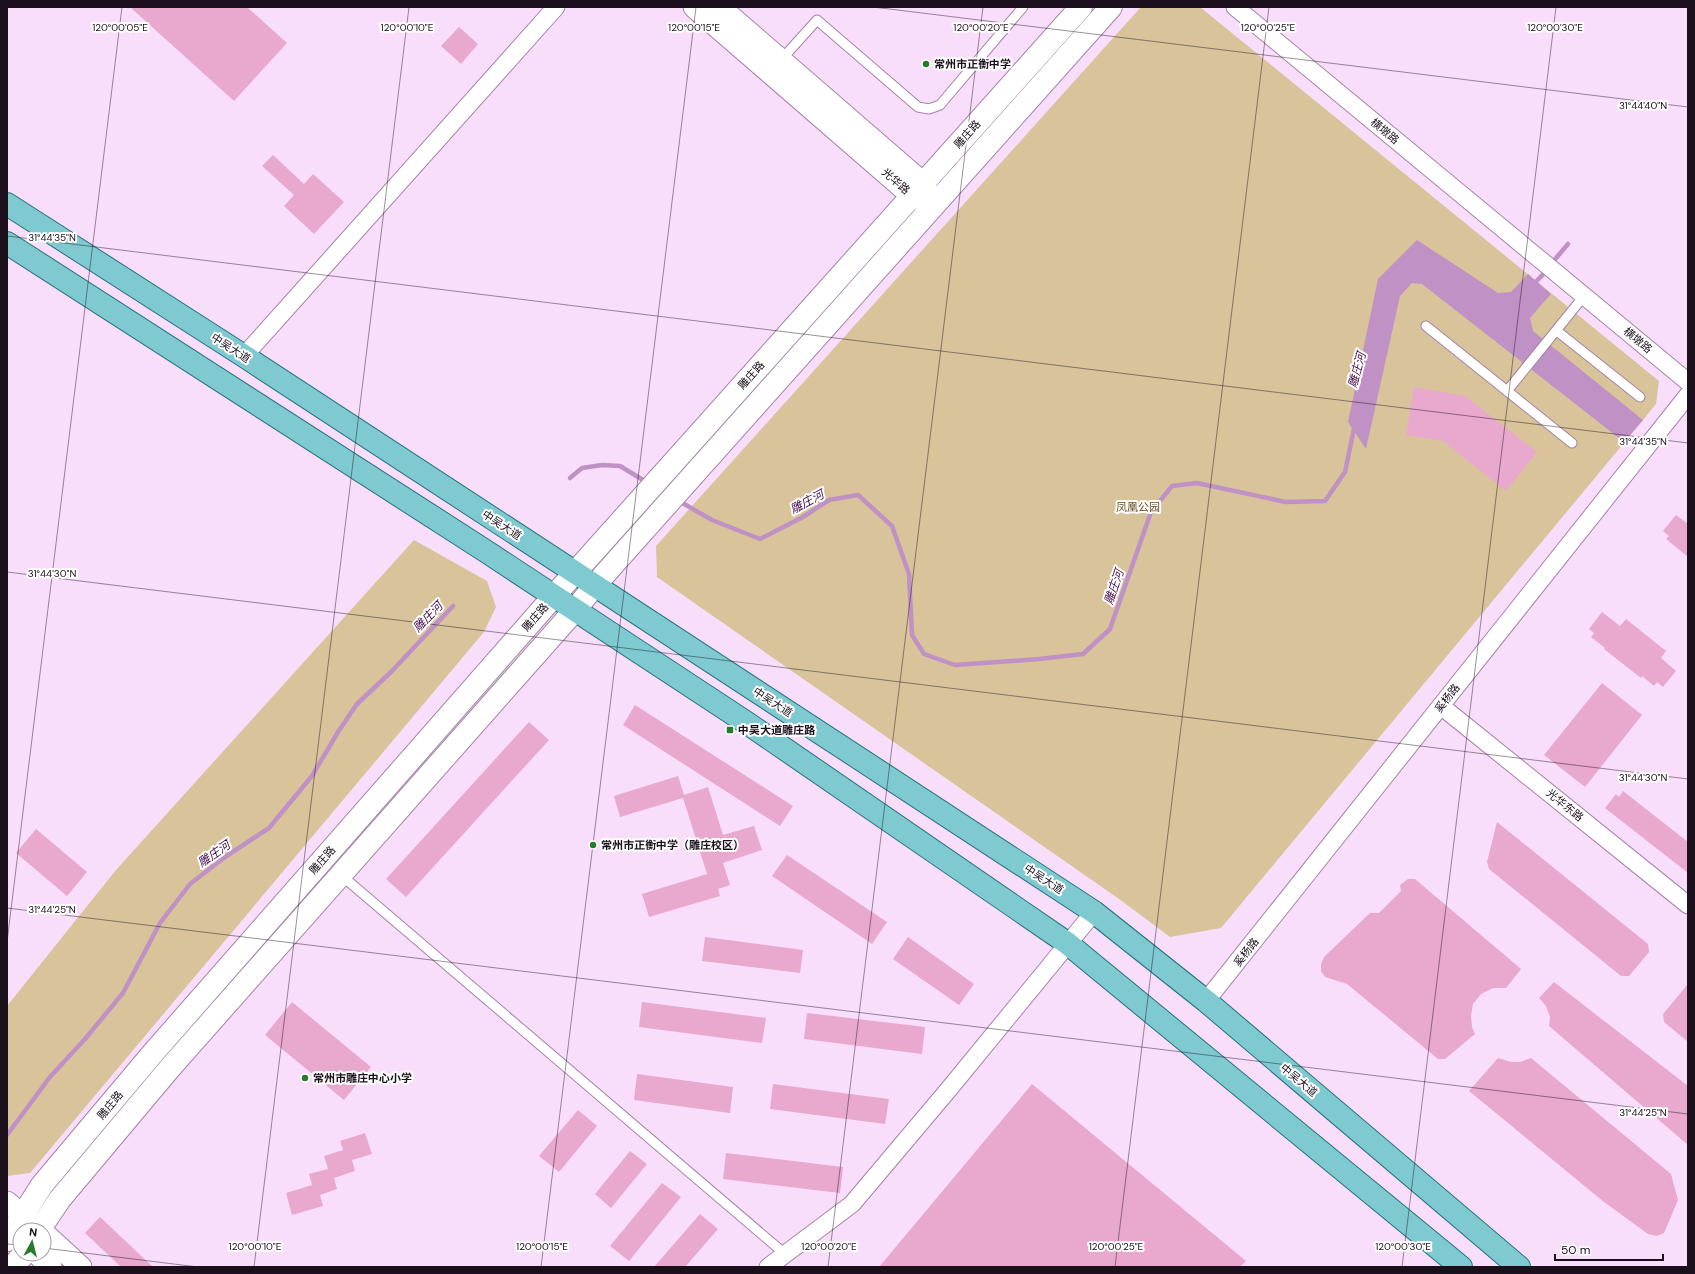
<svg xmlns="http://www.w3.org/2000/svg" width="1695" height="1274" font-family="'DM Sans','Noto Sans SC',sans-serif">
<rect width="100%" height="100%" fill="#f9defb"/>
<g fill="#d8c39b">
<polygon points="1141,7 1200,7 1659,381 1656,404 1643,420 1221,928 1170,937 1122,901 657,577 656,546"/>
<polygon points="414,540 487,581 496,607 484,632 30,1173 7,1176 7,1006 116,870"/>
</g>
<polygon fill="#c091c4" points="1417,240 1498,293 1511,292 1528,274 1551,294 1530,318 1533,331 1643,420 1624,442 1422,284 1412,283 1400,296 1366,449 1348,422 1378,279"/>
<g fill="none" stroke-linecap="round" stroke-linejoin="round">
<g stroke="#c091c4" stroke-width="4.5">
<polyline points="1551,264 1568,244"/>
<polyline points="1533,285 1547,270"/>
<polyline points="570,478 582,468 602,465 620,466 648,483"/>
<polyline points="679,501 712,520 760,539 803,517 829,500 858,495 892,526 909,574 912,635 924,654 955,665 1039,659 1083,654 1110,629 1151,512 1172,486 1197,483 1286,502 1325,501 1345,472 1355,424"/>
<polyline points="7,1135 50,1077 85,1039 123,993 160,923 190,884 225,857 269,828 312,776 338,732 357,704 391,672 453,606"/>
</g>
</g>
<g fill="#e9a8ce">
<polygon points="130,7 247,7 287,43 234,101"/>
<polygon points="459,27 478,44 461,64 441,46"/>
<polygon points="273,155 304,184 313,174 344,202 314,234 284,206 294,195 262,166"/>
<polygon points="1414,387 1465,396 1537,452 1506,491 1443,441 1406,435"/>
<polygon points="1676,515 1688,524 1688,557 1666,539 1669,536 1663,531"/>
<polygon points="1602,612 1620,626 1626,619 1666,651 1661,658 1676,671 1663,687 1657,682 1654,686 1642,676 1641,678 1604,649 1605,648 1591,637 1594,633 1589,629"/>
<polygon points="1602,683 1642,715 1585,787 1544,755"/>
<polygon points="635,705 793,806 780,826 623,725"/>
<polygon points="529,722 549,740 406,897 386,879"/>
<polygon points="678,776 684,795 708,787 723,835 754,826 762,850 723,863 730,885 718,889 720,896 649,917 642,894 707,874 683,798 620,817 614,796"/>
<polygon points="1623,791 1688,842 1688,873 1605,808 1616,794 1619,797"/>
<polygon points="1497,822 1648,944 1649,952 1629,976 1621,976 1489,869 1487,862"/>
<polygon points="36,829 87,872 67,896 16,853"/>
<polygon points="787,855 887,922 872,944 772,876"/>
<polygon points="1408,879 1415,879 1521,969 1506,988 1493,988 1481,994 1473,1004 1471,1016 1472,1027 1475,1034 1445,1059 1438,1059 1347,984 1325,977 1321,971 1321,964 1324,957 1370,913 1379,913 1401,891 1400,885"/>
<polygon points="705,937 803,950 800,973 702,961"/>
<polygon points="908,937 974,984 959,1005 893,959"/>
<polygon points="1554,982 1688,1086 1688,1145 1549,1026 1550,1017 1546,1006 1539,998"/>
<polygon points="1688,984 1688,1042 1664,1022 1663,1014"/>
<polygon points="292,1002 371,1067 344,1100 265,1035"/>
<polygon points="642,1002 766,1018 762,1043 639,1027"/>
<polygon points="807,1013 925,1027 922,1054 804,1039"/>
<polygon points="1498,1058 1511,1062 1520,1062 1531,1058 1671,1174 1678,1200 1664,1233 1657,1236 1648,1234 1604,1202 1469,1091"/>
<polygon points="637,1074 733,1087 730,1113 634,1100"/>
<polygon points="773,1084 889,1099 885,1124 770,1109"/>
<polygon points="1032,1084 1246,1261 1240,1267 879,1267"/>
<polygon points="578,1110 597,1126 559,1172 539,1156"/>
<polygon points="365,1133 372,1154 352,1160 355,1171 334,1178 337,1189 320,1195 323,1206 292,1215 286,1193 312,1185 309,1174 328,1169 324,1156 343,1150 340,1141"/>
<polygon points="630,1151 647,1164 611,1208 595,1194"/>
<polygon points="726,1153 843,1167 840,1193 723,1179"/>
<polygon points="662,1183 681,1197 629,1261 610,1246"/>
<polygon points="700,1214 718,1229 685,1267 654,1267"/>
<polygon points="100,1217 153,1267 121,1267 85,1233"/>
</g>
<g fill="none" stroke-linecap="round" stroke-linejoin="round">
<g stroke="#a484a6" stroke-width="11">
<g id="service">
<polyline points="781,60 817,20 918,107 929,109 940,105 1023,7"/>
<polyline points="1426,326 1572,443"/>
<polyline points="1557,331 1640,397"/>
<polyline points="1507,391 1584,296"/>
<polyline points="341,875 785,1254"/>
</g>
</g>
<g stroke="#a484a6" stroke-width="19">
<g id="minor">
<polyline points="1235,7 1688,382"/>
<polyline points="244,356 556,7"/>
<polyline points="1441,706 1688,905"/>
<polyline points="1206,1001 1688,395"/>
<polyline points="768,1267 852,1204 949,1089 1094,912"/>
</g>
</g>
<g stroke="#a484a6" stroke-width="23">
<g id="tertiary">
<polyline points="694,7 912,196 928,202"/>
<polyline points="720,7 923,183 931,198"/>
<polyline points="7,1202 37,1227"/>
<polyline points="44,1233 81,1267"/>
<polyline points="37,1254 51,1267"/>
</g>
</g>
<g stroke="#a484a6" stroke-width="24">
<g id="secondary">
<polyline points="39,1230 60,1199 169,1069 575,610 595,585 1111,7"/>
<polyline points="7,1240 42,1185 153,1053 554,596 1081,7"/>
<polyline points="12,1267 24,1254"/>
</g>
</g>
<g stroke="#24717d" stroke-width="24">
<g id="primary">
<polyline points="7,204 244,356 1094,912 1206,1001 1519,1267"/>
<polyline points="7,243 484,550 747,723 1067,943 1461,1267"/>
</g>
</g>
<use href="#service" stroke="#fff" stroke-width="9"/>
<use href="#minor" stroke="#fff" stroke-width="17"/>
<use href="#tertiary" stroke="#fff" stroke-width="21"/>
<use href="#secondary" stroke="#fff" stroke-width="22"/>
<use href="#primary" stroke="#7fcad0" stroke-width="22"/>
</g>
<path fill="none" stroke="#1b0f1c" stroke-width="1" stroke-opacity="0.45" d="M873,7L1688,107M7,236L1688,443M7,572L1688,779M7,908L1688,1114M7,942L122,7M7,1244L20,1245M44,1248L198,1267M254,1267L409,7M541,1267L696,7M828,1267L983,7M1115,1267L1269,7M1402,1267L1556,7"/>
<g fill="#267c2a" stroke="#fff" stroke-width="1.5">
<circle cx="926" cy="64" r="4"/>
<rect x="726" y="726" width="8" height="8" rx="2"/>
<circle cx="593" cy="845" r="4"/>
<circle cx="305" cy="1078" r="4"/>
</g>
<g text-anchor="middle" dominant-baseline="central" stroke-width="4" stroke-linejoin="round" paint-order="stroke">
<g font-size="11" font-weight="bold" fill="#1b0f1c" stroke="#fff" text-anchor="start">
<text x="934" y="64">常州市正衡中学</text>
<text x="738" y="730">中吴大道雕庄路</text>
<text x="601" y="845">常州市正衡中学（雕庄校区）</text>
<text x="313" y="1078">常州市雕庄中心小学</text>
</g>
<g font-size="11" fill="#1b0f1c" stroke="#fff">
<text transform="translate(1385 131) rotate(40)">横墩路</text>
<text transform="translate(967 134) rotate(-48)">雕庄路</text>
<text transform="translate(896 181) rotate(41)">光华路</text>
<text transform="translate(1638 340) rotate(40)">横墩路</text>
<text transform="translate(231 348) rotate(33)">中吴大道</text>
<text transform="translate(751 375) rotate(-48)">雕庄路</text>
<text transform="translate(502 525) rotate(33)">中吴大道</text>
<text transform="translate(535 617) rotate(-49)">雕庄路</text>
<text transform="translate(1447 698) rotate(-52)">奚杨路</text>
<text transform="translate(773 702) rotate(33)">中吴大道</text>
<text transform="translate(1565 805) rotate(39)">光华东路</text>
<text transform="translate(322 860) rotate(-49)">雕庄路</text>
<text transform="translate(1044 879) rotate(33)">中吴大道</text>
<text transform="translate(1246 952) rotate(-52)">奚杨路</text>
<text transform="translate(1299 1080) rotate(40)">中吴大道</text>
<text transform="translate(110 1105) rotate(-50)">雕庄路</text>
</g>
<g font-size="11" fill="#67501f" stroke="#fff">
<text x="1138" y="507">凤凰公园</text>
</g>
<g font-size="12" font-style="italic" fill="#4a1050" stroke="#fff">
<text transform="translate(1357 370) rotate(-75)">雕庄河</text>
<text transform="translate(807 502) rotate(-28)">雕庄河</text>
<text transform="translate(1114 587) rotate(-71)">雕庄河</text>
<text transform="translate(428 617) rotate(-46)">雕庄河</text>
<text transform="translate(214 854) rotate(-35)">雕庄河</text>
</g>
</g>
<g font-size="10" text-anchor="middle" fill="#1b0f1c" stroke="#fff" stroke-width="4" stroke-linejoin="round" paint-order="stroke">
<text x="120" y="31">120°00'05"E</text>
<text x="407" y="31">120°00'10"E</text>
<text x="694" y="31">120°00'15"E</text>
<text x="981" y="31">120°00'20"E</text>
<text x="1268" y="31">120°00'25"E</text>
<text x="1555" y="31">120°00'30"E</text>
<text x="1643" y="109">31°44'40"N</text>
<text x="52" y="241">31°44'35"N</text>
<text x="1643" y="445">31°44'35"N</text>
<text x="52" y="577">31°44'30"N</text>
<text x="1643" y="781">31°44'30"N</text>
<text x="52" y="913">31°44'25"N</text>
<text x="1643" y="1116">31°44'25"N</text>
<text x="255" y="1250">120°00'10"E</text>
<text x="542" y="1250">120°00'15"E</text>
<text x="829" y="1250">120°00'20"E</text>
<text x="1116" y="1250">120°00'25"E</text>
<text x="1403" y="1250">120°00'30"E</text>
</g>
<rect width="1695" height="1274" fill="none" stroke="#1b0f1c" stroke-width="16"/>
<g transform="translate(32 1242) rotate(7)"><circle r="19" fill="#ffffff" stroke="#a49fa4"/>
<path d="M0-3L7 15L0 10L-7 15Z" fill="#267c2a"/>
<text y="-6" font-size="11" font-weight="bold" text-anchor="middle" fill="#1b0f1c">N</text>
</g>
<path d="M1555 1254v6h108v-6" fill="none" stroke="#1b0f1c" stroke-width="2"/>
<text x="1561" y="1254" font-size="12" fill="#1b0f1c" stroke="#ffffff" stroke-width="3" paint-order="stroke">50 m</text>
</svg>
